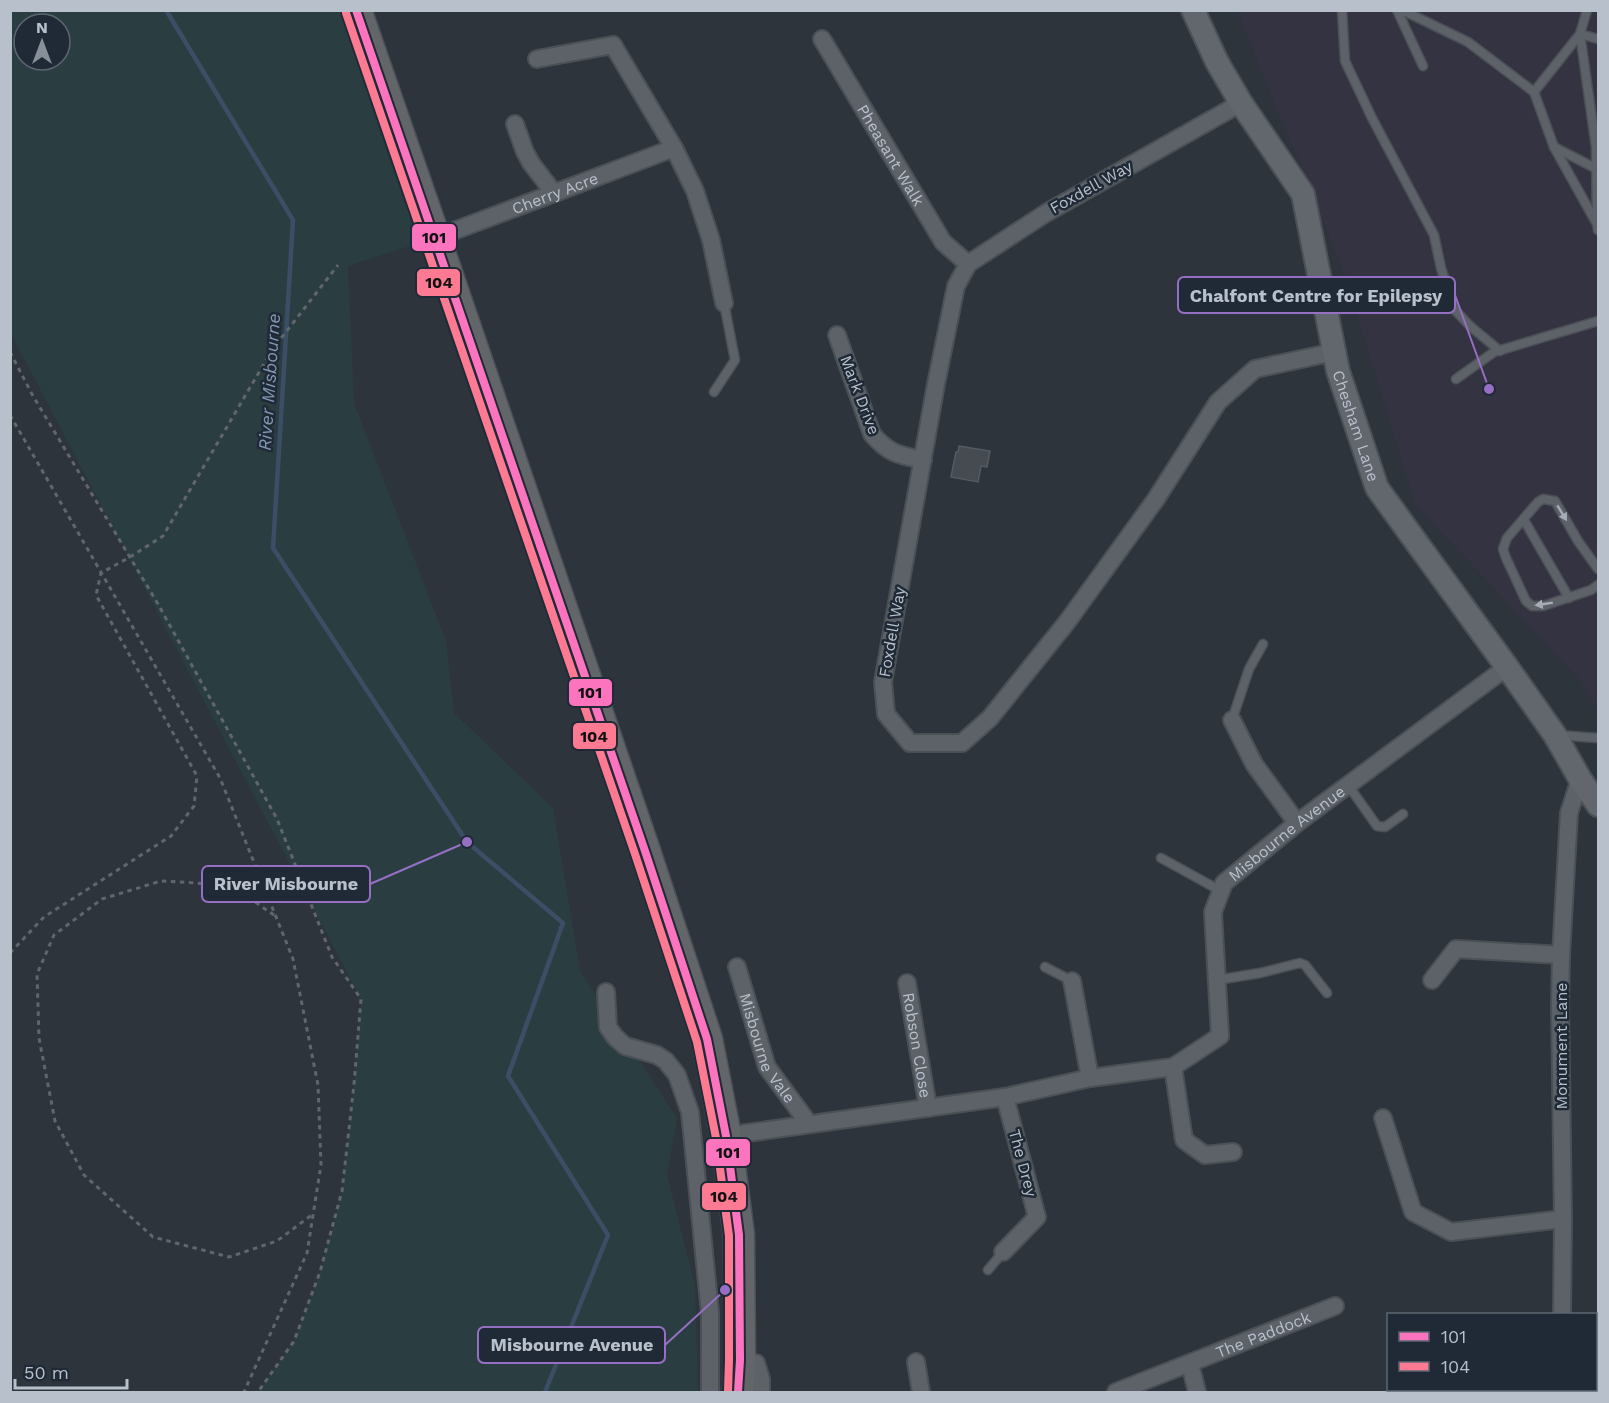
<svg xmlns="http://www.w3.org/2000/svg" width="1609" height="1403" font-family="'Work Sans',sans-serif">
<rect width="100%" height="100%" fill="#2d343b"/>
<polygon fill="#343341" points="1237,11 1598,11 1598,713 1579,679 1415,504 1345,275"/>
<path fill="#2a3e41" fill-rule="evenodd" d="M10,11H360L435,238L348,266L354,403L446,641L454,713L553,808L580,971L677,1118L667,1175L695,1286L698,1392H258L294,1341L320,1272L342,1191L354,1084L361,999L11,334ZM24,24H60V60H24Z"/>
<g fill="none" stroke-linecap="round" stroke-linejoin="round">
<polyline stroke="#3c4e65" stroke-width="4.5" points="166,10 293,220 273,548 467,842 563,923 508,1076 608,1235 545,1392"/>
</g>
<polygon fill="#454b51" stroke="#555b63" stroke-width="1.5" points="959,446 990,451 987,467 981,466 978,482 951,477 956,452 958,452"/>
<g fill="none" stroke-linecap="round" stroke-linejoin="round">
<g stroke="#4b5055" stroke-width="11">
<g id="lane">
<polyline points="1342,10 1345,61 1372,118 1434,235 1441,268 1454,309 1470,326 1500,351"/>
<polyline points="1397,10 1423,66"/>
<polyline points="1402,10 1468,42 1534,92 1554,147 1597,224 1598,230"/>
<polyline points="1534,92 1580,34 1587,10"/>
<polyline points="1554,147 1597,169"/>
<polyline points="1597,223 1596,147 1580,34 1598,39"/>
<polyline points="1456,379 1494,352 1598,321"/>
<polyline points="714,392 735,360 724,303"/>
<polyline points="1524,520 1569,598"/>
<polyline points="1598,569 1578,541 1555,501 1543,499 1538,502 1507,538 1503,549 1506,558 1526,601 1532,606 1543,606 1591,590 1598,585"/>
<polyline points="1232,720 1249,669 1263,644"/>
<polyline points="1557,735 1598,738"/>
<polyline points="1348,785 1377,826 1385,827 1403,814"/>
<polyline points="1161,858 1221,891"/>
<polyline points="1045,967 1072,981"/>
<polyline points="1217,980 1260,973 1300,963 1305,965 1327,993"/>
<polyline points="988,1270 1003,1252"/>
</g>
</g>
<g stroke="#4b5055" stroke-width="20">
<g id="street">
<path id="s1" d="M822,39L943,242L968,264"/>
<polyline points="537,59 613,45 674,148 695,191 711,240 724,303"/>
<polyline points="1241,103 1046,213 968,264 956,286 936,384 883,682 886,714 910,743 962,743 990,718 1067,622 1156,499 1218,402 1255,369 1334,352"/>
<polyline points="515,124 525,152 531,163 554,193"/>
<path id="s2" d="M435,238L674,148"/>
<path d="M837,335L872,434C889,454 899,455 923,460"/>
<polyline points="1232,720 1254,764 1297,823"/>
<path id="s3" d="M737,967L767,1067L809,1124"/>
<polyline points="1432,980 1456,949 1561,955"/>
<polyline points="1072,981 1090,1078"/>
<path id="s4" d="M907,983L928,1108"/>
<polyline points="606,992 608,1027 615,1037 625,1046 657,1055 666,1061 677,1075 690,1112 710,1313 710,1392"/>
<polyline points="1173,1067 1184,1140 1205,1155 1233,1152"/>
<polyline points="1383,1118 1413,1212 1451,1232 1563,1219"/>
<path id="s5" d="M726,1136L1005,1097L1090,1078L1173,1067L1220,1036L1213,912L1224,883L1297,823L1507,667"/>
<polyline points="1003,1252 1037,1217 1005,1097"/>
<polyline points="1562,1314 1563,1219 1560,1005 1561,955 1569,813 1580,779"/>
<polyline points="740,1360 756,1363 761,1379 761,1392"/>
<polyline points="916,1362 921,1392"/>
<polyline points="1190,1364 1197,1392"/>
<path id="s6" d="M1116,1392L1335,1306"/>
<polyline points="1560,1392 1560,1390"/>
</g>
</g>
<g stroke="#4b5055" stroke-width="26">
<g id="secondary">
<path id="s7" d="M1193,10L1217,62L1241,103L1303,194L1338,371L1377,488L1507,667L1555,735L1580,779L1598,805"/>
</g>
</g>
<g stroke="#4a5057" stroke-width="33">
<polyline id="highway" points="356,10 435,238 645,851 707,1039 726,1136 739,1235 740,1360 738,1392"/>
</g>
<g stroke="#60666c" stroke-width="3" stroke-dasharray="4.5 4.5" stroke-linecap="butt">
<polyline points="10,352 33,396 158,604 277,819 332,957 361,999 354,1084 342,1191 320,1272 294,1341 258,1392"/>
<polyline points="10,415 220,778 293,959 318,1085 321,1165 307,1253 244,1392"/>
<polyline points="274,915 230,885 161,881 102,899 54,935 37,974 39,1038 55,1121 84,1175 153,1237 229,1257 277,1241 313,1214"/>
<polyline points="10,953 44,917 171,836 194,806 197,776 96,595 101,573 130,557 163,536 272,350 338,265"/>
<polyline points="1512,1392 1515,1390"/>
</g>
<use href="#lane" stroke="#5d6269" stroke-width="8"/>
<use href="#street" stroke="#5d6269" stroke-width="16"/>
<use href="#secondary" stroke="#62666d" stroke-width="22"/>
<use href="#highway" stroke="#626669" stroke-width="30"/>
<g stroke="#202a36" stroke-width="12">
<polyline id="bus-1" points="356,10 645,851 707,1039 726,1136 739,1235 740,1360 738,1392"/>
</g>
<g stroke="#202a36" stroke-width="12">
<polyline id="bus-2" points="346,13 635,854 697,1042 716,1138 729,1236 729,1360 728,1391"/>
</g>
<use href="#bus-1" stroke="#fc73be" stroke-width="8"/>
<use href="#bus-2" stroke="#fe7a93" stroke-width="8"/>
</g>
<defs><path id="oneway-solid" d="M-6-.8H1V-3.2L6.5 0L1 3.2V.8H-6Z" transform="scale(1.5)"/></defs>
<g fill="#a6adb7">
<use href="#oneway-solid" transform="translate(1562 513) rotate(59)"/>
<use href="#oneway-solid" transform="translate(1544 604) rotate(171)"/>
</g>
<g text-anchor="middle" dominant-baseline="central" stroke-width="5" stroke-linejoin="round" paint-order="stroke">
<g font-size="16" fill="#b8c0cb" stroke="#202a36">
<text stroke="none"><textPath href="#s1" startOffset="135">Pheasant Walk</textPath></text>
<text transform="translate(1091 187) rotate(-29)">Foxdell Way</text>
<text stroke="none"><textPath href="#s2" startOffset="128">Cherry Acre</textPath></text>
<text transform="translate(860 395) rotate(69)">Mark Drive</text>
<text stroke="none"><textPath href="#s7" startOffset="453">Chesham Lane</textPath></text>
<text transform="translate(892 632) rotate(-80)">Foxdell Way</text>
<text stroke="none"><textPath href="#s5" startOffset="744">Misbourne Avenue</textPath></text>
<text stroke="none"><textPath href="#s4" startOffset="63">Robson Close</textPath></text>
<text transform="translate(1561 1046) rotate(-90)">Monument Lane</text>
<text stroke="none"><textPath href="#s3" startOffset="87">Misbourne Vale</textPath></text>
<text transform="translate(1023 1163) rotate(75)">The Drey</text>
<text stroke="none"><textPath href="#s6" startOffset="158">The Paddock</textPath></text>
</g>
<g font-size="18" font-style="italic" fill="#8197b2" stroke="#202a36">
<text transform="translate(269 382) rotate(-86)">River Misbourne</text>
</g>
</g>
<path fill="none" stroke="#966fc4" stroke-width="2" d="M1489 389L1455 295M467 842L370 884M725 1290L665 1345"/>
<g fill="#966fc4" stroke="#202a36" stroke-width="2">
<circle cx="1489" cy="389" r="6"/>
<circle cx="467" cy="842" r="6"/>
<circle cx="725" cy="1290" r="6"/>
</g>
<g fill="#202a36" stroke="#966fc4" stroke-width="2">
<rect x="1178" y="277" width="277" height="36" rx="6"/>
<rect x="202" y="866" width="168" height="36" rx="6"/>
<rect x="478" y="1327" width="187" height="36" rx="6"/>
</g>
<g font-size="18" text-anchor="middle" font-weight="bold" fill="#b8c0cb">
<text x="1316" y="302">Chalfont Centre for Epilepsy</text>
<text x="286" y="890">River Misbourne</text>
<text x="572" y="1351">Misbourne Avenue</text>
</g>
<g stroke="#202a36" stroke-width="2">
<rect x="411" y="223" width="46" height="29" rx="6" fill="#fc73be"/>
<rect x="416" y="268" width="45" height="29" rx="6" fill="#fe7a93"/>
<rect x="568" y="678" width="45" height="29" rx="6" fill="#fc73be"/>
<rect x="572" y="722" width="45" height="28" rx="6" fill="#fe7a93"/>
<rect x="705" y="1138" width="46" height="29" rx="6" fill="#fc73be"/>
<rect x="701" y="1182" width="46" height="29" rx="6" fill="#fe7a93"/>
</g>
<g font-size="16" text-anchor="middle" font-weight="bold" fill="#111">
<text x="434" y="243">101</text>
<text x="439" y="288">104</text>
<text x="590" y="698">101</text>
<text x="594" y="742">104</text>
<text x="728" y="1158">101</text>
<text x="724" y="1202">104</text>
</g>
<rect width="1609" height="1403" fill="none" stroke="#b8c0cb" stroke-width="24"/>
<rect x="1387" y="1313" width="210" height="78" fill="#202a36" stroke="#5d6672" stroke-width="1.5"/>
<rect x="1399" y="1332" width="30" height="9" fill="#fc73be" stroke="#5d6672" stroke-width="1.5"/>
<text x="1441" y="1343" font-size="18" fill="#b8c0cb">101</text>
<rect x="1399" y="1362" width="30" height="9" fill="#fe7a93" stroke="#5d6672" stroke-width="1.5"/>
<text x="1441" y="1373" font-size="18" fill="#b8c0cb">104</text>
<g transform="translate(42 42)"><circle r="28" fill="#202a36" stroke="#5d6672" stroke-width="1.5"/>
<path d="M0-4.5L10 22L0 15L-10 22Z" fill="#878f99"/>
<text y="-9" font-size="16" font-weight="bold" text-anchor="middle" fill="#b8c0cb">N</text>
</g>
<path d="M15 1379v9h112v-9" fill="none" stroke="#b8c0cb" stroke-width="3"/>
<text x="24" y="1379" font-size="18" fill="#b8c0cb" stroke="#202a36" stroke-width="4.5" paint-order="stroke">50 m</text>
</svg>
